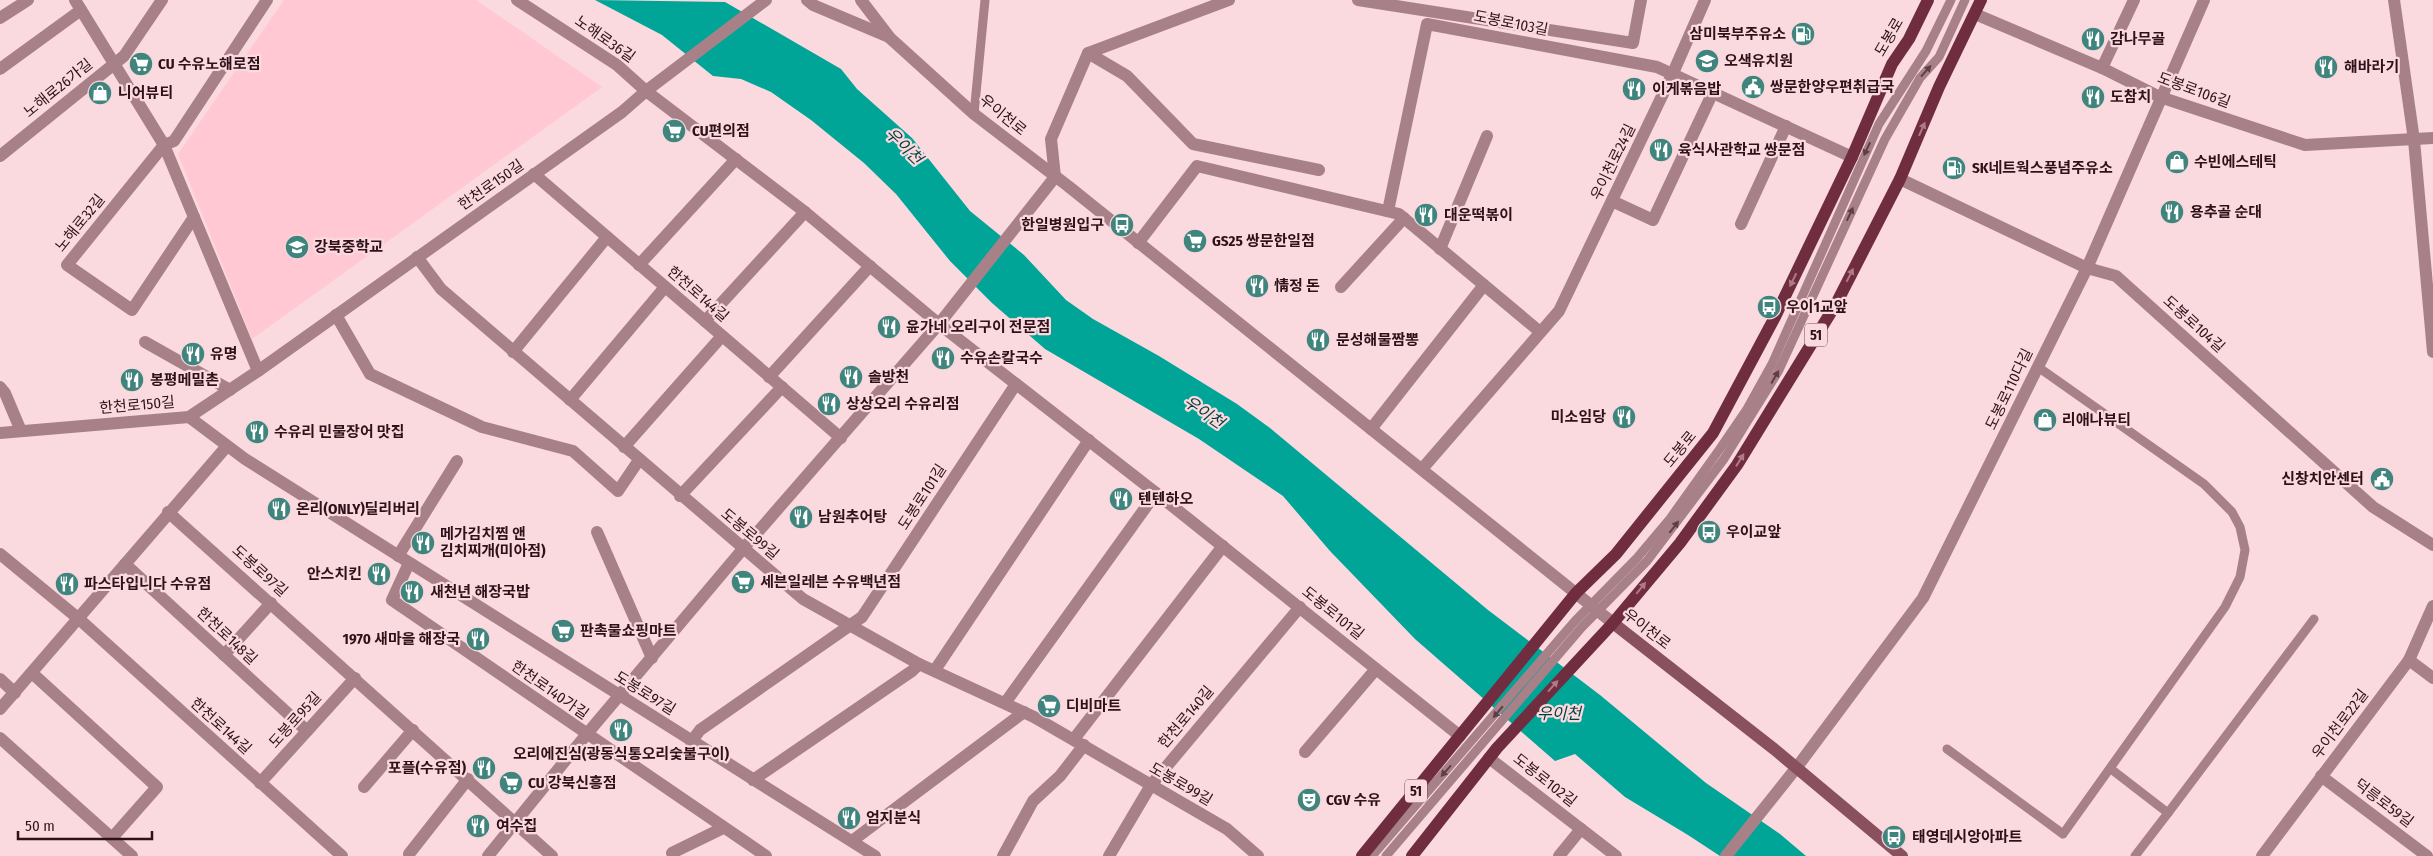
<svg xmlns="http://www.w3.org/2000/svg" width="2433" height="856" font-family="'Fira Sans Condensed','Noto Sans KR',sans-serif">
<rect width="100%" height="100%" fill="#fad9df"/>
<polygon fill="#ffc8d3" points="284,0 476,0 602,87 252,339 178,154"/>
<polygon fill="#00a598" points="595,0 725,2 841,69 857,89 912,138 970,211 1024,255 1066,300 1093,319 1159,356 1237,404 1270,428 1488,610 1600,695 1706,783 1780,834 1806,856 1720,856 1688,835 1625,797 1575,754 1555,761 1415,639 1330,551 1283,496 1199,439 1045,349 992,303 950,261 896,194 864,163 811,120 771,92 741,79 713,76 662,35"/>
<g fill="none" stroke-linecap="round" stroke-linejoin="round">
<g stroke="#a88088" stroke-width="9">
<polyline points="974,114 985,0"/>
<polyline points="1947,749 2063,834 2225,607 2240,577 2245,550 2240,527 2232,512 2204,484 2038,367"/>
<polyline points="2111,769 2168,813 2135,856"/>
<polyline points="2168,813 2314,619"/>
<polyline points="1372,856 1575,621 1637,558 1669,520 1719,450 1747,409 1772,364 1879,124 1926,51 1951,0"/>
<polyline points="1386,856 1582,627 1647,561 1724,459 1778,372 1885,139 1920,78 1939,57 1965,0"/>
</g>
<g stroke="#a88088" stroke-width="12">
<polyline points="75,0 164,145 258,371"/>
<polyline points="517,0 617,65 646,91 805,212 939,324 1156,493 1460,736"/>
<polyline points="807,0 813,5 889,37"/>
<polyline points="861,0 890,38 974,114 1068,186 1613,623"/>
<polyline points="1358,0 1633,43 1641,0"/>
<polyline points="2394,0 2414,140 2433,352"/>
<polyline points="1975,14 2102,68 2160,97 2305,145 2433,138"/>
<polyline points="0,18 28,0"/>
<polyline points="1088,53 1127,76 1193,144 1319,170"/>
<polyline points="2102,68 2134,0"/>
<polyline points="0,69 81,10"/>
<polyline points="0,156 124,56 162,0"/>
<polyline points="534,174 841,438"/>
<polyline points="1900,179 2087,268 2116,276 2373,507 2433,545"/>
<polyline points="1612,201 1653,220 1713,92"/>
<polyline points="1388,211 1427,24 1657,67 1852,157"/>
<polyline points="194,217 132,310 67,265 164,145 174,141 267,0"/>
<polyline points="1741,224 1786,126"/>
<polyline points="1138,243 1197,166 1399,214 1539,331"/>
<polyline points="1440,249 1487,136"/>
<polyline points="417,257 441,289 803,599 919,664 1034,717 1227,829 1258,856"/>
<polyline points="639,265 736,159"/>
<polyline points="1341,287 1404,218"/>
<polyline points="336,315 370,374 482,427 573,451 618,491 639,460"/>
<polyline points="705,321 805,212"/>
<polyline points="145,342 230,390"/>
<polyline points="513,352 607,237"/>
<polyline points="769,377 870,266"/>
<polyline points="0,387 5,393 21,431"/>
<polyline points="570,400 665,287"/>
<polyline points="189,417 245,459 875,856"/>
<polyline points="1371,429 1484,285"/>
<polyline points="0,433 189,417 258,371 622,112 646,91 766,0"/>
<polyline points="624,447 722,336"/>
<polyline points="1422,469 1559,311 1673,73 1705,0"/>
<polyline points="680,496 782,387"/>
<polyline points="168,512 552,856"/>
<polyline points="597,532 652,658"/>
<polyline points="0,554 79,619 342,856"/>
<polyline points="398,556 457,461"/>
<polyline points="409,563 392,600 766,856"/>
<polyline points="125,564 307,731"/>
<polyline points="224,655 271,603"/>
<polyline points="2409,660 2433,678"/>
<polyline points="935,670 1089,440"/>
<polyline points="32,673 157,787 112,838"/>
<polyline points="0,679 15,693"/>
<polyline points="1005,703 1156,493"/>
<polyline points="0,709 227,446"/>
<polyline points="0,738 132,856"/>
<polyline points="1074,739 1223,546"/>
<polyline points="691,742 700,730 862,617 1016,384"/>
<polyline points="1305,752 1376,669"/>
<polyline points="1489,758 1616,856"/>
<polyline points="2321,776 2427,856"/>
<polyline points="753,780 912,671 919,664"/>
<polyline points="260,783 355,678"/>
<polyline points="364,787 413,730"/>
<polyline points="852,841 1024,712"/>
<polyline points="409,854 468,779"/>
<polyline points="488,856 586,735 742,550 939,324 1055,177 1051,139 1088,53 1229,0"/>
<polyline points="674,856 672,853 723,828"/>
<polyline points="1003,856 1033,801 1060,776 1084,745"/>
<polyline points="1109,856 1151,785 1300,607"/>
<polyline points="1559,856 1581,829"/>
<polyline points="1726,856 1797,767 1923,598 2087,268 2204,0"/>
<polyline points="2262,856 2409,660 2433,606"/>
</g>
<polyline stroke="#89505d" stroke-width="12" points="1613,623 1774,749 1902,856"/>
<g stroke="#702d40" stroke-width="12">
<polyline points="1362,856 1576,593 1616,554 1713,433 1775,317 1852,157 1892,64 1909,39 1928,0"/>
<polyline points="1412,856 1497,748 1613,623 1680,543 1737,465 1836,304 1900,179 1939,87 1981,0"/>
</g>
</g>
<defs><path id="oneway-solid" d="M-6-.8H1V-3.2L6.5 0L1 3.2V.8H-6Z" transform="scale(1.25)"/></defs>
<g fill="#5f3e45">
<use href="#oneway-solid" transform="translate(1926 71) rotate(-48)"/>
<use href="#oneway-solid" transform="translate(1867 149) rotate(115)"/>
<use href="#oneway-solid" transform="translate(1850 214) rotate(-65)"/>
<use href="#oneway-solid" transform="translate(1775 377) rotate(-60)"/>
<use href="#oneway-solid" transform="translate(1674 527) rotate(-52)"/>
<use href="#oneway-solid" transform="translate(1498 712) rotate(130)"/>
<use href="#oneway-solid" transform="translate(1446 771) rotate(132)"/>
</g>
<g fill="#ae7a88">
<use href="#oneway-solid" transform="translate(1922 129) rotate(-66)"/>
<use href="#oneway-solid" transform="translate(1850 275) rotate(-63)"/>
<use href="#oneway-solid" transform="translate(1793 280) rotate(116)"/>
<use href="#oneway-solid" transform="translate(1740 460) rotate(-58)"/>
<use href="#oneway-solid" transform="translate(1641 588) rotate(-51)"/>
<use href="#oneway-solid" transform="translate(1553 686) rotate(-48)"/>
</g>
<defs>
<g id="fuel-disc" transform="scale(1.25)"><circle r="9.5" fill="#3f857d" stroke="#fad9df"/><path d="M-5.5-6h7V0h2V4h1.3V-2.5L3-4.5l.8-.8L6-3V5H2.5V1h-1V6h-7ZM-4.2-4.7v3.2H.2V-4.7Z" fill="#fff"/></g>
<g id="restaurant-disc" transform="scale(1.25)"><circle r="9.5" fill="#3f857d" stroke="#fad9df"/><path d="M-5-6h1v4h1v-4h1v4h1v-4h1v5L-1.5 .5V6h-2V.5L-5-1ZM5-6V6H3V1.5H1.5Q1.5-4 5-6Z" fill="#fff"/></g>
<g id="school-disc" transform="scale(1.25)"><circle r="9.5" fill="#3f857d" stroke="#fad9df"/><path d="M0-5L7-2L0 1L-7-2ZM-4 1L0 2.5L4 1V4Q0 6-4 4Z" fill="#fff"/></g>
<g id="supermarket-disc" transform="scale(1.25)"><circle r="9.5" fill="#3f857d" stroke="#fad9df"/><path d="M-6-5.5h2.5l.6 2H6L4.5 2H-2.5L-4.4-4H-6ZM-1.5 3.2a1.3 1.3 0 1 0 .1 0ZM3 3.2a1.3 1.3 0 1 0 .1 0Z" fill="#fff"/></g>
<g id="civic-disc" transform="scale(1.25)"><circle r="9.5" fill="#3f857d" stroke="#fad9df"/><path d="M-.6-6.5H3V-4.5H.6V-3L4-1V1h2V6H-6V1h2V-1L-.6-3ZM-1.2 2.5V6h2.4V2.5Z" fill="#fff"/></g>
<g id="shop-disc" transform="scale(1.25)"><circle r="9.5" fill="#3f857d" stroke="#fad9df"/><path d="M-5-2.5h2.3a2.7 3.5 0 0 1 5.4 0H5L5.5 6h-11ZM-1.5-2.5h3a1.5 2.3 0 0 0-3 0Z" fill="#fff"/></g>
<g id="bus-disc" transform="scale(1.25)"><circle r="9.5" fill="#3f857d" stroke="#fad9df"/><path d="M-5-6H5V4H4V6H2V4H-2V6H-4V4H-5ZM-3.5-4V0h7V-4ZM-3.5 1.2v1.5H-2V1.2ZM2 1.2v1.5H3.5V1.2Z" fill="#fff"/></g>
<g id="theatre-disc" transform="scale(1.25)"><circle r="9.5" fill="#3f857d" stroke="#fad9df"/><path d="M-5-5.5Q0-4 5-5.5V0Q5 5 0 6Q-5 5-5 0ZM-3.3-2.5H-1v1.5H-3.3ZM1-2.5H3.3v1.5H1ZM-2.8 1Q0 5.5 2.8 1Z" fill="#fff"/></g>
</defs>
<g fill-rule="evenodd">
<use href="#fuel-disc" x="1803" y="34"/>
<use href="#restaurant-disc" x="2093" y="39"/>
<use href="#school-disc" x="1707" y="61"/>
<use href="#supermarket-disc" x="141" y="64"/>
<use href="#restaurant-disc" x="2326" y="67"/>
<use href="#civic-disc" x="1753" y="87"/>
<use href="#restaurant-disc" x="1634" y="89"/>
<use href="#shop-disc" x="100" y="93"/>
<use href="#restaurant-disc" x="2093" y="97"/>
<use href="#supermarket-disc" x="674" y="131"/>
<use href="#restaurant-disc" x="1661" y="150"/>
<use href="#shop-disc" x="2177" y="162"/>
<use href="#fuel-disc" x="1954" y="168"/>
<use href="#restaurant-disc" x="2172" y="212"/>
<use href="#restaurant-disc" x="1426" y="215"/>
<use href="#bus-disc" x="1122" y="225"/>
<use href="#supermarket-disc" x="1195" y="241"/>
<use href="#school-disc" x="297" y="247"/>
<use href="#restaurant-disc" x="1257" y="286"/>
<use href="#bus-disc" x="1769" y="307"/>
<use href="#restaurant-disc" x="889" y="327"/>
<use href="#restaurant-disc" x="1318" y="340"/>
<use href="#restaurant-disc" x="193" y="354"/>
<use href="#restaurant-disc" x="943" y="358"/>
<use href="#restaurant-disc" x="851" y="377"/>
<use href="#restaurant-disc" x="132" y="380"/>
<use href="#restaurant-disc" x="829" y="404"/>
<use href="#restaurant-disc" x="1624" y="417"/>
<use href="#shop-disc" x="2045" y="420"/>
<use href="#restaurant-disc" x="257" y="432"/>
<use href="#civic-disc" x="2382" y="479"/>
<use href="#restaurant-disc" x="1121" y="499"/>
<use href="#restaurant-disc" x="279" y="509"/>
<use href="#restaurant-disc" x="801" y="517"/>
<use href="#bus-disc" x="1709" y="532"/>
<use href="#restaurant-disc" x="423" y="543"/>
<use href="#restaurant-disc" x="379" y="574"/>
<use href="#supermarket-disc" x="743" y="582"/>
<use href="#restaurant-disc" x="67" y="584"/>
<use href="#restaurant-disc" x="412" y="592"/>
<use href="#supermarket-disc" x="563" y="631"/>
<use href="#restaurant-disc" x="478" y="639"/>
<use href="#supermarket-disc" x="1049" y="706"/>
<use href="#restaurant-disc" x="621" y="730"/>
<use href="#restaurant-disc" x="484" y="768"/>
<use href="#supermarket-disc" x="511" y="783"/>
<use href="#theatre-disc" x="1309" y="800"/>
<use href="#restaurant-disc" x="849" y="818"/>
<use href="#restaurant-disc" x="478" y="826"/>
<use href="#bus-disc" x="1894" y="837"/>
</g>
<g text-anchor="middle" dominant-baseline="central" stroke-width="4.5" stroke-linejoin="round" paint-order="stroke">
<g fill="#fad9df" stroke="#6c4e54" stroke-width="1">
<rect x="1805" y="323.5" width="22" height="23" rx="4"/>
<rect x="1405" y="779.5" width="22" height="23" rx="4"/>
</g>
<g font-size="14" font-weight="bold" fill="#2f1219">
<text x="1816" y="335">51</text>
<text x="1416" y="791">51</text>
</g>
<g font-size="15" fill="#2f1219" stroke="#fad9df">
<text transform="translate(1511 23) rotate(11)">도봉로103길</text>
<text transform="translate(1889 37) rotate(-60)">도봉로</text>
<text transform="translate(605 39) rotate(35)">노해로36길</text>
<text transform="translate(58 88) rotate(-39)">노해로26가길</text>
<text transform="translate(2194 90) rotate(20)">도봉로106길</text>
<text transform="translate(1003 115) rotate(39)">우이천로</text>
<text transform="translate(1613 162) rotate(-64)">우이천로24길</text>
<text transform="translate(491 185) rotate(-35)">한천로150길</text>
<text transform="translate(80 223) rotate(-51)">노해로32길</text>
<text transform="translate(698 294) rotate(41)">한천로144길</text>
<text transform="translate(2194 324) rotate(42)">도봉로104길</text>
<text transform="translate(2009 389) rotate(-64)">도봉로110다길</text>
<text transform="translate(137 405) rotate(-5)">한천로150길</text>
<text transform="translate(1680 449) rotate(-51)">도봉로</text>
<text transform="translate(922 497) rotate(-57)">도봉로101길</text>
<text transform="translate(750 534) rotate(40)">도봉로99길</text>
<text transform="translate(260 571) rotate(42)">도봉로97길</text>
<text transform="translate(1333 613) rotate(39)">도봉로101길</text>
<text transform="translate(1647 629) rotate(38)">우이천로</text>
<text transform="translate(227 636) rotate(43)">한천로148길</text>
<text transform="translate(550 690) rotate(35)">한천로140가길</text>
<text transform="translate(645 693) rotate(32)">도봉로97길</text>
<text transform="translate(1186 717) rotate(-50)">한천로140길</text>
<text transform="translate(295 720) rotate(-48)">도봉로95길</text>
<text transform="translate(2340 724) rotate(-53)">우이천로22길</text>
<text transform="translate(221 726) rotate(42)">한천로144길</text>
<text transform="translate(1545 780) rotate(38)">도봉로102길</text>
<text transform="translate(1181 784) rotate(30)">도봉로99길</text>
<text transform="translate(2384 803) rotate(37)">덕릉로59길</text>
</g>
<g font-size="15" font-weight="bold" fill="#2f1219" stroke="#fad9df" text-anchor="start">
<text x="1786" y="34" text-anchor="end">삼미북부주유소</text>
<text x="2110" y="39">감나무골</text>
<text x="1724" y="61">오색유치원</text>
<text x="158" y="64">CU 수유노해로점</text>
<text x="2344" y="67">해바라기</text>
<text x="1770" y="87">쌍문한양우편취급국</text>
<text x="1652" y="89">이게볶음밥</text>
<text x="118" y="93">니어뷰티</text>
<text x="2110" y="97">도참치</text>
<text x="692" y="131">CU편의점</text>
<text x="1678" y="150">육식사관학교 쌍문점</text>
<text x="2194" y="162">수빈에스테틱</text>
<text x="1972" y="168">SK네트웍스풍념주유소</text>
<text x="2190" y="212">용추골 순대</text>
<text x="1444" y="215">대운떡볶이</text>
<text x="1104" y="225" text-anchor="end">한일병원입구</text>
<text x="1212" y="241">GS25 쌍문한일점</text>
<text x="314" y="247">강북중학교</text>
<text x="1274" y="286">情정 돈</text>
<text x="1786" y="307">우이1교앞</text>
<text x="906" y="327">윤가네 오리구이 전문점</text>
<text x="1336" y="340">문성해물짬뽕</text>
<text x="210" y="354">유명</text>
<text x="960" y="358">수유손칼국수</text>
<text x="868" y="377">솔방천</text>
<text x="150" y="380">봉평메밀촌</text>
<text x="846" y="404">상상오리 수유리점</text>
<text x="1606" y="417" text-anchor="end">미소임당</text>
<text x="2062" y="420">리애나뷰티</text>
<text x="274" y="432">수유리 민물장어 맛집</text>
<text x="2364" y="479" text-anchor="end">신창치안센터</text>
<text x="1138" y="499">텐텐하오</text>
<text x="296" y="509">온리(ONLY)딜리버리</text>
<text x="818" y="517">남원추어탕</text>
<text x="1726" y="532">우이교앞</text>
<text x="440" y="534">메가김치찜 앤<tspan x="440" dy="17">김치찌개(미아점)</tspan></text>
<text x="362" y="574" text-anchor="end">안스치킨</text>
<text x="760" y="582">세븐일레븐 수유백년점</text>
<text x="84" y="584">파스타입니다 수유점</text>
<text x="430" y="592">새천년 해장국밥</text>
<text x="580" y="631">판촉물쇼핑마트</text>
<text x="460" y="639" text-anchor="end">1970 새마을 해장국</text>
<text x="1066" y="706">디비마트</text>
<text x="621" y="754" text-anchor="middle">오리에진심(광동식통오리숯불구이)</text>
<text x="466" y="768" text-anchor="end">포플(수유점)</text>
<text x="528" y="783">CU 강북신흥점</text>
<text x="1326" y="800">CGV 수유</text>
<text x="866" y="818">엄지분식</text>
<text x="496" y="826">여수집</text>
<text x="1912" y="837">태영데시앙아파트</text>
</g>
<g font-size="16" font-style="italic" fill="#003e38" stroke="#fad9df">
<text transform="translate(904 146) rotate(44)">우이천</text>
<text transform="translate(1204 412) rotate(34)">우이천</text>
<text x="1559" y="713">우이천</text>
</g>
</g>
<path d="M18 831v8h134v-8" fill="none" stroke="#2f1219" stroke-width="2.5"/>
<text x="25" y="831" font-size="15" fill="#2f1219" stroke="#fad9df" stroke-width="4" paint-order="stroke">50 m</text>
</svg>
